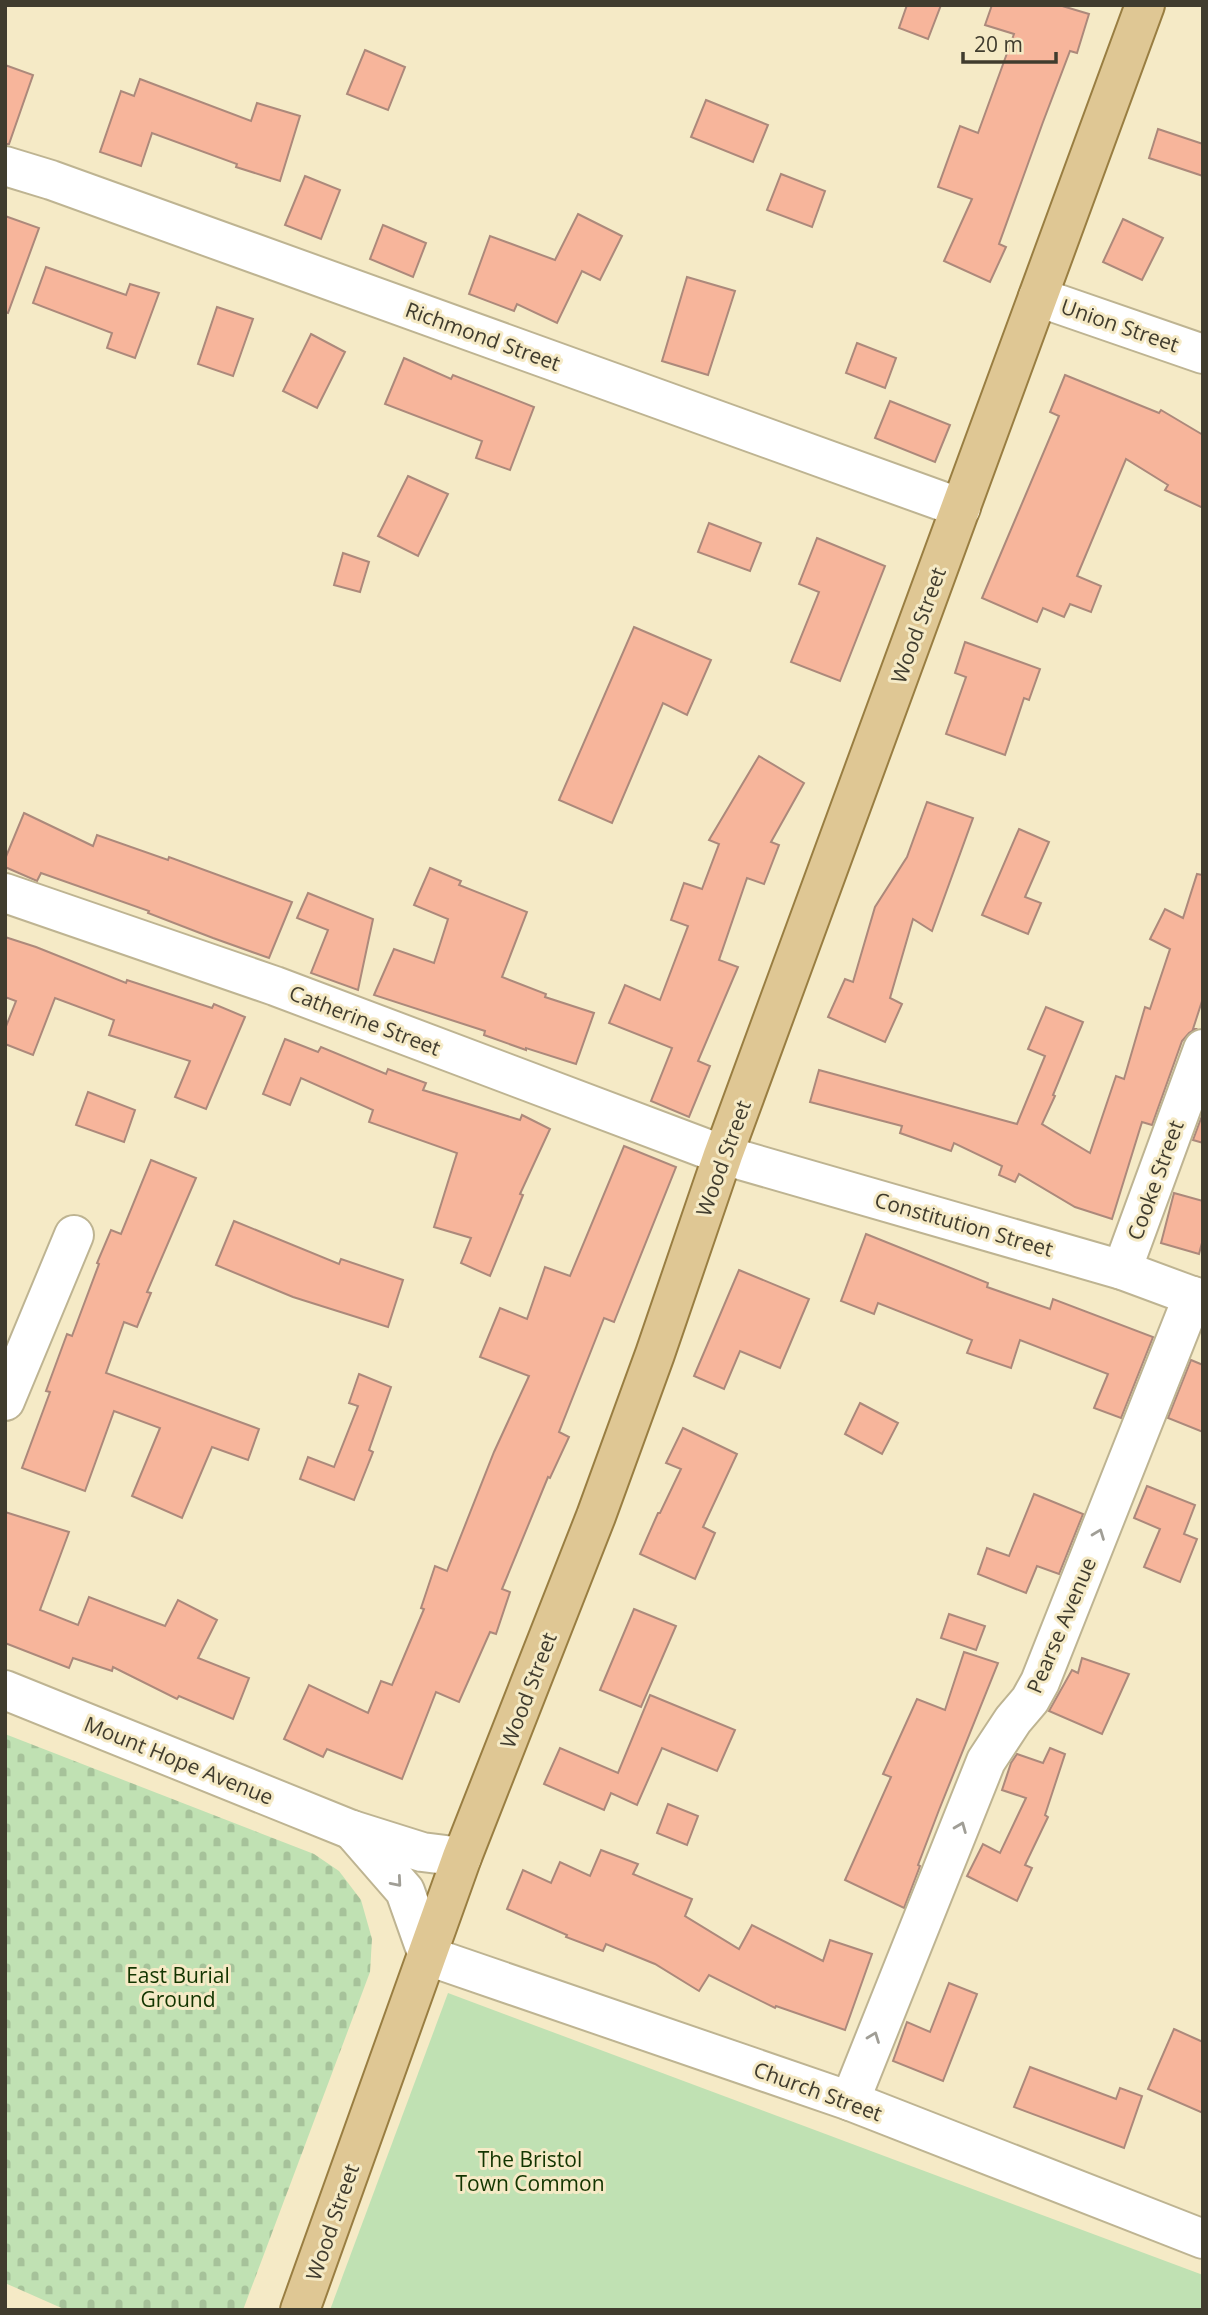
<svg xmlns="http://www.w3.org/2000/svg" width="1208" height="2315" font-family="'Open Sans',sans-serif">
<defs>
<pattern id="cemetery-stones" width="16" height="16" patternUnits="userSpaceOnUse" patternTransform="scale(1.75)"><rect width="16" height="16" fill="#c0e1b3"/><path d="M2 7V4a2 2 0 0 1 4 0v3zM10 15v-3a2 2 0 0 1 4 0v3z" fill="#a6c29a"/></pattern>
</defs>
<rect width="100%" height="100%" fill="#f5eac6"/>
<polygon fill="url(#cemetery-stones)" points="5,1734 314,1854 339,1871 361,1900 372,1939 370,1972 243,2310 66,2310 5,2283"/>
<polygon fill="#c0e1b3" points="448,1993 1203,2275 1203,2310 330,2310"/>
<g fill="#f7b59b" stroke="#ac897b" stroke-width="2">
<polygon points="907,5 941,5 928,39 899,28"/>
<polygon points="992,5 1059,5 1089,14 1077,53 1070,51 1043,122 999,244 1006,247 990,282 944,261 972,199 938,187 960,126 978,133 1014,34 985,25"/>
<polygon points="365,50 405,67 388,110 347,94"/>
<polygon points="5,65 33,75 9,144 5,144"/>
<polygon points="140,79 251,121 257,103 300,116 280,181 236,167 237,164 152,133 141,166 100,152 121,91 134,96"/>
<polygon points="706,100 768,125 753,162 691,137"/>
<polygon points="1158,129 1203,144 1203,176 1149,158"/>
<polygon points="781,174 825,191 812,227 767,210"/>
<polygon points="305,176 340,190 321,239 285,225"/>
<polygon points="578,214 622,236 600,280 582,271 557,323 517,304 514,311 469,294 490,236 555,260"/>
<polygon points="5,216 39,228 8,313 5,312"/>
<polygon points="1123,219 1163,238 1142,280 1103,262"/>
<polygon points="383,225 426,243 413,277 370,259"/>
<polygon points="46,267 126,295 130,284 159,293 135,358 107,348 112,333 33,303"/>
<polygon points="687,277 735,291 708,375 662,361"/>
<polygon points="217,307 253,319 233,376 198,364"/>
<polygon points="311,334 345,352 317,408 283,391"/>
<polygon points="857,343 896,358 885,388 846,373"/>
<polygon points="404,358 451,379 453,375 534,407 510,470 476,458 482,441 385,404"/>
<polygon points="1065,375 1159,413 1161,410 1203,435 1203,508 1165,490 1168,485 1126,459 1077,576 1101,586 1091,612 1070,604 1064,617 1043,608 1037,622 982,598 1059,416 1050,412"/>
<polygon points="890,401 950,425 935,462 875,438"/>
<polygon points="408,476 448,494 418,556 378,536"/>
<polygon points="709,523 761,543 750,571 698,552"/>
<polygon points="817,538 885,566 840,681 791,662 819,592 799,584"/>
<polygon points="343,553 369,562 360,592 334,585"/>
<polygon points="634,627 711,660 687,715 663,703 612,823 559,800"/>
<polygon points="965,642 1040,669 1029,700 1024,698 1005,755 946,734 966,677 955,673"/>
<polygon points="759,756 804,783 771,842 779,845 764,884 747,878 719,960 738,967 698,1061 710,1066 689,1117 651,1101 672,1048 609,1023 625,985 660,1000 688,926 671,920 684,883 702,889 719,844 709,840"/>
<polygon points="927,802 973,818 932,931 913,919 890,998 902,1004 885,1042 828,1017 845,979 853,982 875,907 907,857"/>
<polygon points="24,813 93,846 97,835 168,860 169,857 292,902 269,958 213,938 148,913 149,911 41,873 37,881 5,867 5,859"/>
<polygon points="1019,829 1049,842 1025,897 1041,903 1028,934 982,915"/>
<polygon points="430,868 461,881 459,885 527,912 502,977 546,994 545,997 594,1013 576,1064 526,1048 526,1050 484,1035 485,1031 374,995 394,949 434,963 448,919 414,905"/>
<polygon points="1197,874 1203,875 1203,998 1193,1029 1195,1029 1189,1033 1182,1041 1152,1125 1142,1122 1112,1219 1075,1207 1019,1174 1015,1182 999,1175 1002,1166 954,1143 951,1151 900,1133 902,1126 810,1102 819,1070 1017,1124 1045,1056 1028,1049 1046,1007 1083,1022 1053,1095 1055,1096 1042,1124 1090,1153 1116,1076 1124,1079 1145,1007 1150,1009 1170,949 1150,939 1165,909 1183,918"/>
<polygon points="308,893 373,919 358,990 311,973 328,930 297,918"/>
<polygon points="5,937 36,947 126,983 127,980 212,1008 214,1004 245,1017 206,1109 175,1097 190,1061 109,1035 114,1020 55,998 33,1055 5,1044 5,1029 16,1001 5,997"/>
<polygon points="285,1039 318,1052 321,1047 386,1074 388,1069 426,1083 423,1090 520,1120 522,1115 550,1129 520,1194 523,1195 490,1276 461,1263 471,1238 434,1227 457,1153 369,1122 373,1110 301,1078 290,1105 263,1094"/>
<polygon points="88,1092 135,1110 124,1142 76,1125"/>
<polygon points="1203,1113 1203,1143 1193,1140"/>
<polygon points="624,1146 676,1167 614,1322 604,1318 559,1432 569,1437 550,1478 548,1477 502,1589 510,1592 496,1634 490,1632 459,1702 436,1692 402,1779 327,1749 323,1757 284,1739 309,1685 368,1713 381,1681 392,1685 424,1609 421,1608 435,1566 447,1571 494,1452 529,1376 480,1357 500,1308 527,1319 545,1267 570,1276"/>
<polygon points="151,1160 196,1178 147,1292 151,1293 137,1327 124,1322 106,1373 259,1429 248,1460 212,1447 182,1518 132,1496 160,1428 114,1411 85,1491 22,1468 50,1392 46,1391 67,1334 72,1336 99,1264 97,1263 111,1230 121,1234"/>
<polygon points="1174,1193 1203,1201 1203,1239 1199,1254 1161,1243"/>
<polygon points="234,1221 339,1264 341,1259 403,1280 388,1327 293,1297 216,1265"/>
<polygon points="866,1234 988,1283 987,1287 1050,1309 1053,1299 1153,1337 1121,1418 1094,1408 1108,1374 1020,1340 1011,1368 967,1353 972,1340 878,1303 874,1314 841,1301"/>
<polygon points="739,1270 809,1299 780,1368 740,1351 724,1389 694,1376"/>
<polygon points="1191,1360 1203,1365 1203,1432 1168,1418"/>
<polygon points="359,1374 391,1387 369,1450 373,1452 354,1500 300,1479 308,1457 334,1467 358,1406 349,1403"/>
<polygon points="860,1403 898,1423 882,1454 845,1434"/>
<polygon points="683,1428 737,1454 703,1527 715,1533 695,1579 640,1554 658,1513 660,1513 681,1469 666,1463"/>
<polygon points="1147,1486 1195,1505 1184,1534 1197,1539 1180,1582 1144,1567 1160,1529 1134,1518"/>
<polygon points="1034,1494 1083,1514 1059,1574 1037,1566 1026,1593 978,1574 987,1548 1009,1556"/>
<polygon points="5,1512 69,1532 40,1610 78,1625 89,1597 165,1626 178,1600 217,1620 198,1658 249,1678 233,1719 179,1696 177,1699 113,1667 112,1671 73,1658 69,1668 5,1643"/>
<polygon points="634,1609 676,1626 641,1707 600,1690"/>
<polygon points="949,1614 985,1626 976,1650 941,1638"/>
<polygon points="964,1652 998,1663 939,1810 918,1865 920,1866 904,1908 845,1880 891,1777 883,1774 917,1699 945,1710"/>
<polygon points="1082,1658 1129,1674 1102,1734 1049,1711 1072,1670 1078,1673"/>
<polygon points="650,1695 735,1730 717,1771 662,1748 637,1805 611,1793 604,1810 544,1784 560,1748 618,1773"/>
<polygon points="1050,1748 1065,1754 1045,1815 1048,1817 1025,1865 1032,1868 1017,1901 967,1876 983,1844 1000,1853 1026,1798 1002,1790 1011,1763 1017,1754 1043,1763"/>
<polygon points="668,1804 698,1816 687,1845 657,1833"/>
<polygon points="601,1850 638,1864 633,1874 692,1899 685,1916 739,1949 752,1925 823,1961 830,1940 872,1954 845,2030 776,2006 775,2008 709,1975 699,1991 655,1964 606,1944 603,1951 566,1937 567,1935 507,1909 523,1870 551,1883 560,1862 590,1876"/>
<polygon points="949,1983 977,1994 943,2081 893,2061 907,2022 930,2032"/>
<polygon points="1174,2029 1203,2042 1203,2113 1148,2089"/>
<polygon points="1030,2067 1116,2099 1120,2088 1142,2096 1124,2148 1014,2107"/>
</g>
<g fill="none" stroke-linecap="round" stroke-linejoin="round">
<g stroke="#beb492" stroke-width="42">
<g id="minor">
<polyline points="5,166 51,180 961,508"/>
<polyline points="1038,297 1203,354"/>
<polyline points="5,893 275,986 723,1155 1122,1270 1203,1300"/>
<polyline points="1122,1270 1203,1049"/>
<polyline points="5,1401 74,1235"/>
<polyline points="5,1690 352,1830 422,1852 462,1857"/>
<polyline points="352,1830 405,1891 428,1956 850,2101 1203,2239"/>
<polyline points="850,2101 986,1761 1013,1720 1030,1700 1040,1682 1193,1296"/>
</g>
</g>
<g stroke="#997e42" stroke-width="42">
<polyline id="major" points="300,2310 462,1857 596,1516 655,1354 723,1155 1145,5"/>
</g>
<use href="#minor" stroke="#fff" stroke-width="38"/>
<use href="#major" stroke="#dfc794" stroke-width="38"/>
</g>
<defs><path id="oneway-chevron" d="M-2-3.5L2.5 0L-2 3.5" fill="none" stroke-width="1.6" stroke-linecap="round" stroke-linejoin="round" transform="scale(1.75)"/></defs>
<g stroke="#a09e96">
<use href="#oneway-chevron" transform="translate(1099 1534) rotate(-69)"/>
<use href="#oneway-chevron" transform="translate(961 1827) rotate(-68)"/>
<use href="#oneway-chevron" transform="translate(397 1882) rotate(49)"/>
<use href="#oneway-chevron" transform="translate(874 2037) rotate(-69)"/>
</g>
<g text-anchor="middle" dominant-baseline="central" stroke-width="6" stroke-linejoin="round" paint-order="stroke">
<g font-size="21" fill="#403c2e" stroke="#f5eac6">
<text transform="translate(1120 325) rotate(19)">Union Street</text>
<text transform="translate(483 336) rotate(20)">Richmond Street</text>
<text transform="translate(918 625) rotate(-70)">Wood Street</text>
<text transform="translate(365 1020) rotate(21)">Catherine Street</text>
<text transform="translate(723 1158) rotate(-70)">Wood Street</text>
<text transform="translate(1155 1180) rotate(-70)">Cooke Street</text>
<text transform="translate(964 1224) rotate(16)">Constitution Street</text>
<text transform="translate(1061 1625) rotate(-67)">Pearse Avenue</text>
<text transform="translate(528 1690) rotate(-69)">Wood Street</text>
<text transform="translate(179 1760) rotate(22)">Mount Hope Avenue</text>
<text transform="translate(818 2091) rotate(20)">Church Street</text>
<text transform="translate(332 2222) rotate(-71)">Wood Street</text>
</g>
<g font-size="21" fill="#123500" stroke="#f5eac6">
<text x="178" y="1975">East Burial<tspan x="178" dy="24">Ground</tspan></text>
<text x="530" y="2159">The Bristol<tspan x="530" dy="24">Town Common</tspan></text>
</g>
</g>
<rect width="1208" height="2315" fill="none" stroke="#403c2e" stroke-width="14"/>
<path d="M963 52v10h93v-10" fill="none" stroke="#403c2e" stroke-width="3.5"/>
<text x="974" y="52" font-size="21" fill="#403c2e" stroke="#f5eac6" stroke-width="5" paint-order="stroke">20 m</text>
</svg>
